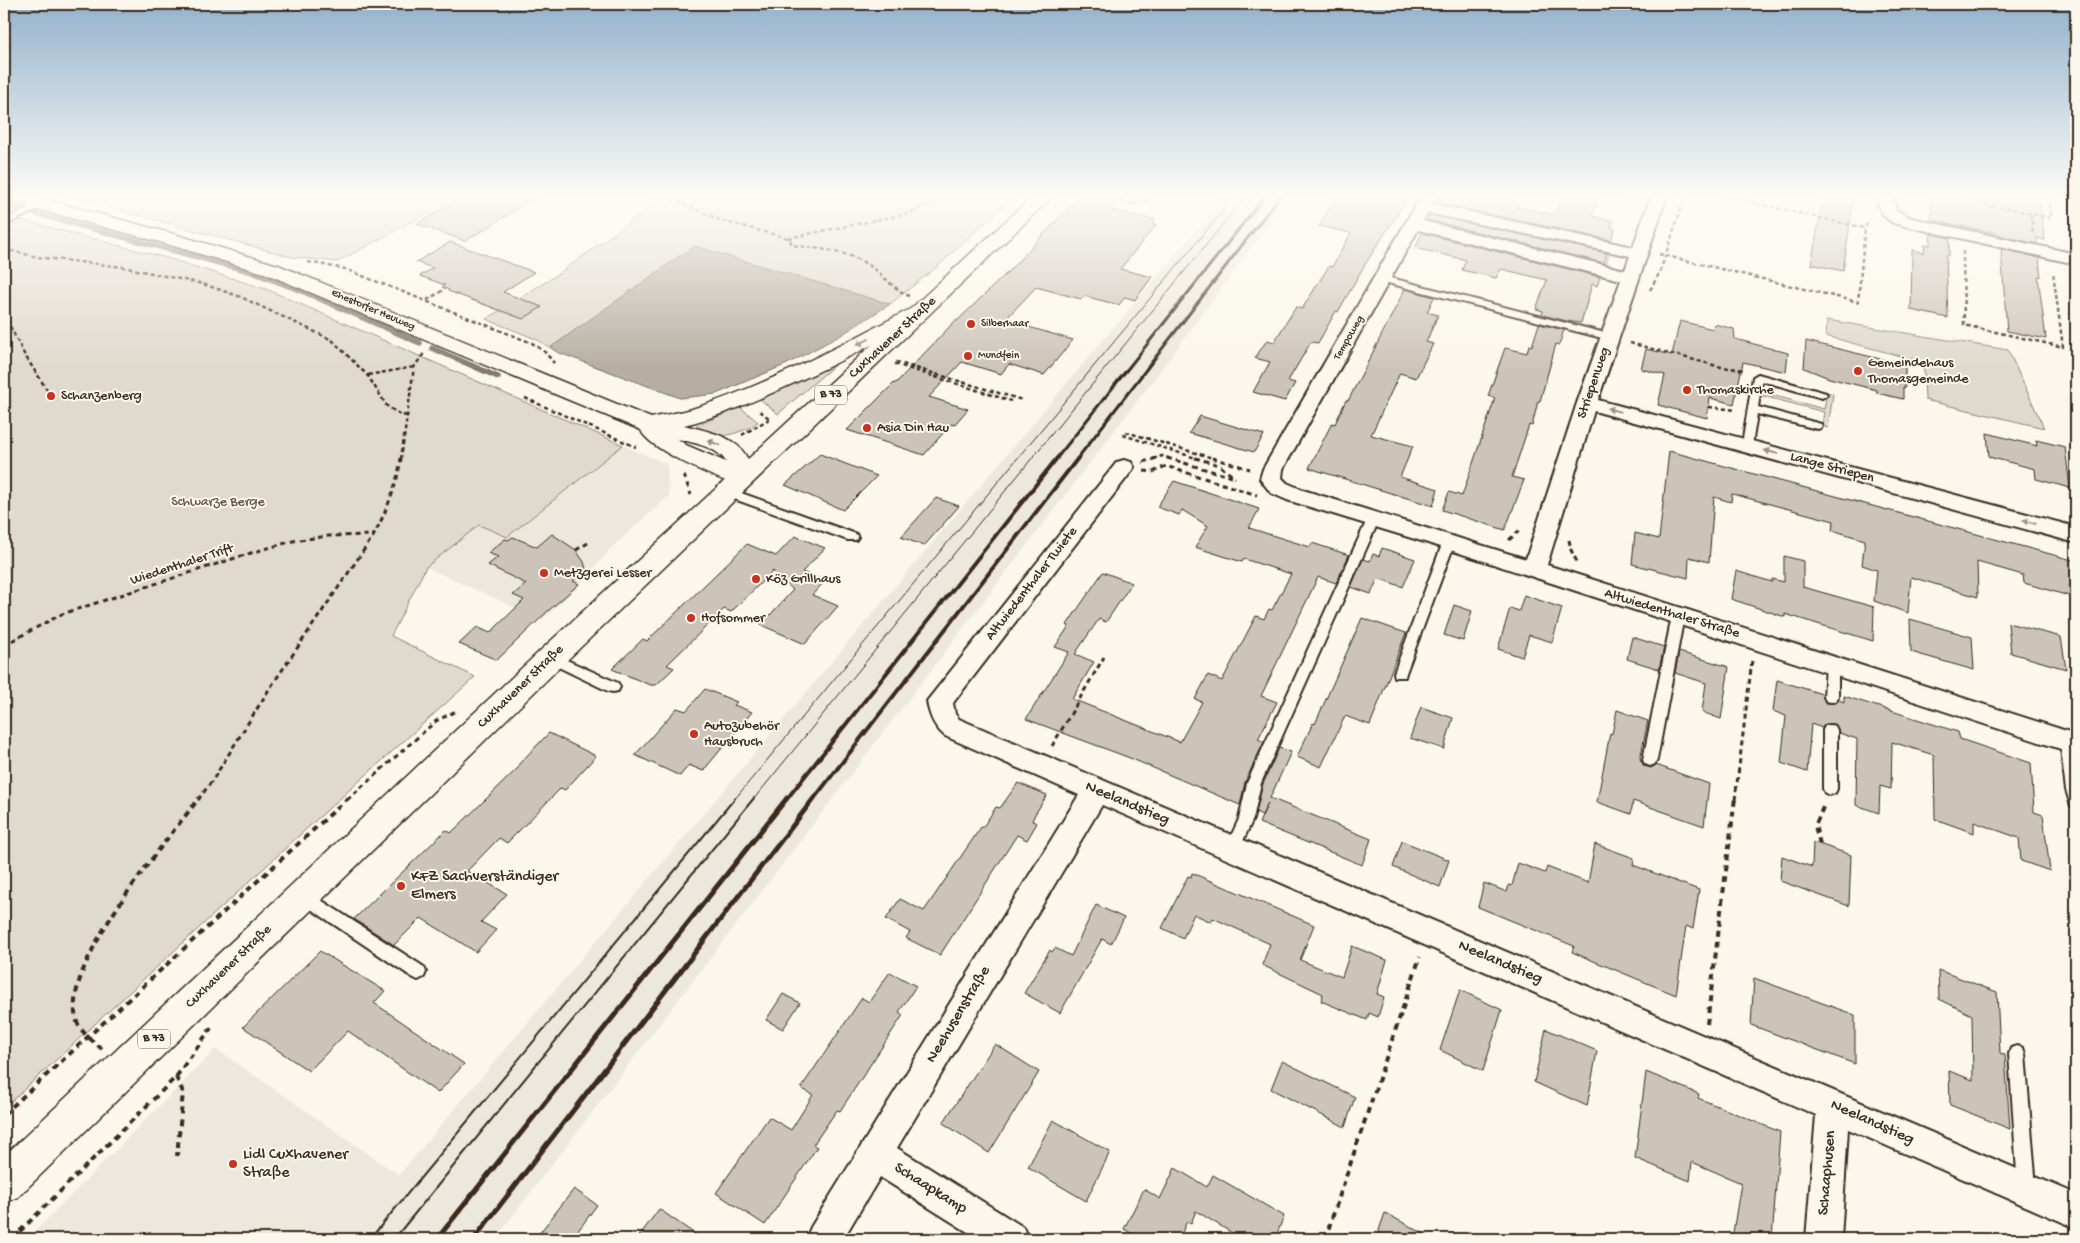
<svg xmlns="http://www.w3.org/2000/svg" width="2080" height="1243" font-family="'Gochi Hand',sans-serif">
<rect width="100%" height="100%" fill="#fbf7ec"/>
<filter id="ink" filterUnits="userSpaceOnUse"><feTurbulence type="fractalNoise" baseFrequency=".02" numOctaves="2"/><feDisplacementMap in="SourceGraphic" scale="10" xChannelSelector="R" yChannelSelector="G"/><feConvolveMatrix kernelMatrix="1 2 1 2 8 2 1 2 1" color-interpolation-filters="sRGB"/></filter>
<g filter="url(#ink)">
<g fill="#ede8dd">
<polygon points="1225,196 1290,196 1148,387 495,1239 27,1239 216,1049 399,1175"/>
<polygon points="623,445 667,464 669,496 610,549 581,584 542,620 426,567 480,525 508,537"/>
</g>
<g fill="#dfd9ce" stroke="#8d8276">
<polygon points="68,196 460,196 337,262 292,257"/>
<polygon points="642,196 1014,196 938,266 890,304 841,335 787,364 716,394 680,398 557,352 536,339 486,319 557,275 655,204"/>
<polygon points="4,201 27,208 9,217 167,258 266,289 623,445 507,537 479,525 426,567 391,636 475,677 315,821 4,1108"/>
<polygon points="1439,212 1610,251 1605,268 1430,226"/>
<polygon points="1827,320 2008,350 2044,428 1925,400 1924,371 1915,360 1826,336"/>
<polygon points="838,362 778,414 760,399"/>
<polygon points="1827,392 1833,394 1828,428 1822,426 1824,412 1763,396 1764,393 1824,409"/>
<path d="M740,407L758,422C751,429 727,437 717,436C709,434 700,430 694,427Z"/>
</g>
<polygon fill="#b6aea2" stroke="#85796d" points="694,246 890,304 841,335 787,364 716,394 680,398 557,352 551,347"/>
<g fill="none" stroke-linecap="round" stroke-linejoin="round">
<g stroke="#85796d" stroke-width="5.5">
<polyline points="4,204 21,209"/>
<polyline points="34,213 249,271 302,291 420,343"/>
<polyline points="432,348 498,377"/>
</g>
</g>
<g fill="#ccc4b9" stroke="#3b2a1e">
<polygon points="466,196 539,196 465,241 417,224"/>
<polygon points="1080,196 1111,196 1119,201 1111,210 1155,220 1152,224 1156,225 1120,269 1152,277 1135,300 1125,297 1119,305 1084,296 1081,299 1036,287 1005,320 1073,340 1044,375 1009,364 1001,374 962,362 929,397 968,409 954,425 951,424 924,455 847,430 894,383 896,383 955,321 957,321 1008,272"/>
<polygon points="1337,196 1409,196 1364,266 1338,312 1336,311 1318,343 1311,342 1288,381 1295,383 1285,401 1253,392 1270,362 1255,358 1267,340 1274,342 1296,307 1302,309 1329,266 1332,267 1351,233 1319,226"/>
<polygon points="1440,196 1508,196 1506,200 1518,203 1516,207 1554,215 1563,196 1598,196 1592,216 1613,221 1611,228 1615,229 1611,240 1436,203"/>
<polygon points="1824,196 1854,196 1843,271 1811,264"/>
<polygon points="1932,196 2038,196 2045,240 2037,238 2037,244 2001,236 2000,234 1931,220"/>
<polygon points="1430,215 1607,253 1604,263 1428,220"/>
<polygon points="1422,233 1600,277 1597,286 1592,284 1581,323 1567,321 1542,315 1543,311 1536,309 1547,280 1501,269 1496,278 1462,270 1466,260 1415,248"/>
<polygon points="1931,234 1950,238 1949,256 1946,255 1948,318 1911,310 1912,250 1924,253 1925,244 1930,245"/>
<polygon points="450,242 534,272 503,292 542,307 523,319 448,291 449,290 442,287 445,285 420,276 433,268 416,262"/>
<polygon points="2001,249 2039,258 2041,277 2038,276 2046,339 2007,331"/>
<polygon points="1405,289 1434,297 1427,312 1438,315 1426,342 1433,344 1416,378 1400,373 1371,435 1413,446 1400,477 1438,489 1433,506 1309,468 1332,423 1335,424 1346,400 1348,401"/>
<polygon points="1680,321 1713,329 1714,324 1734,329 1735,339 1788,353 1786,372 1743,362 1734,404 1710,398 1707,418 1658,405 1665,375 1641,369 1646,349 1672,355"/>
<polygon points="1539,324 1564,330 1559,345 1556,344 1540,401 1538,401 1532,426 1529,425 1512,477 1524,480 1505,530 1442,510 1449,492 1462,496 1495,398 1488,396 1505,348 1527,353 1529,345 1532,346"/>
<polygon points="1806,341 1905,365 1905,388 1903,387 1903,399 1877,393 1877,390 1829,378 1804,368"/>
<polygon points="1200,416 1264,435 1254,452 1189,433"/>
<polygon points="1987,433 2037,446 2036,440 2065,447 2070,488 2036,479 2035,469 1989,457"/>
<polygon points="1669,451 2076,561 2076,598 2024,583 2023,575 1977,562 1978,597 1911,577 1908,613 1874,601 1877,570 1862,565 1865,540 1832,530 1834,521 1732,494 1731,502 1714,497 1709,562 1689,557 1688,578 1632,564 1635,533 1659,539"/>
<polygon points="820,454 877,476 843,510 785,485"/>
<polygon points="1174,481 1259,509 1249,528 1310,547 1312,543 1349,555 1336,583 1318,577 1261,696 1277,702 1258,739 1264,742 1245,782 1240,805 1130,758 1026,719 1069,652 1055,647 1069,626 1067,625 1077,610 1103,572 1132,583 1106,622 1099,619 1075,654 1094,662 1072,699 1180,742 1202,702 1195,699 1208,675 1222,681 1256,616 1264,619 1269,609 1272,610 1291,574 1244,559 1242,562 1195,547 1208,526 1182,510 1179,515 1157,507"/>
<polygon points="936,498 959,506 924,546 901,537"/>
<polygon points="552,534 576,550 584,562 586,569 573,581 579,584 548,611 497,660 459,644 477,627 490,633 524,600 513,595 526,584 488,565 498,557 488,553 505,539 508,540 513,537 537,547"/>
<polygon points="795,536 825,548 802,572 825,581 812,595 838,606 805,644 761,625 793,590 773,571 731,612 724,609 667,665 674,668 656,685 650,685 612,669 643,639 647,641 747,544 776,556"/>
<polygon points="1382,548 1415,559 1403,587 1378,578 1371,594 1351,587 1363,559 1370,561 1373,554 1379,556"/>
<polygon points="1784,556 1803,561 1803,587 1874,607 1873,641 1785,614 1785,617 1731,599 1736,571 1772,582 1772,579 1784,582"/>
<polygon points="1524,595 1562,608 1552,642 1529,635 1522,657 1498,649 1510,608 1519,611"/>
<polygon points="1454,605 1472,611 1463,641 1444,635"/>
<polygon points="1362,618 1406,633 1370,725 1345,716 1321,767 1297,757 1313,723 1315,724"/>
<polygon points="1910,619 1972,637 1974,670 1911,652"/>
<polygon points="2008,623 2061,637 2066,669 2011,653"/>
<polygon points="1632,637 1664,647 1659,669 1627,659"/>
<polygon points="1679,652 1729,667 1721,719 1702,712 1706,683 1675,673"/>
<polygon points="1777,680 1822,694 1826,703 1836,703 1839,700 1844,702 1844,696 1958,732 1960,739 2031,763 2034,812 2043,815 2050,871 2021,861 2019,838 1974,822 1974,833 1935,819 1934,755 1892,742 1891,789 1880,786 1879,813 1856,805 1857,739 1839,733 1835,724 1825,724 1822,728 1811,724 1807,772 1781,763 1786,716 1773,711"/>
<polygon points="705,689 737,702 734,705 752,712 703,771 689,765 680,776 635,755 677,708 686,711"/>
<polygon points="1421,707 1453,718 1444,749 1410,738"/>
<polygon points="1617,710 1648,721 1640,759 1644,766 1651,768 1656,765 1709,784 1704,826 1633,801 1631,814 1597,802 1610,733 1612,734"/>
<polygon points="549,733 596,756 565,790 561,788 507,843 499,838 467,871 507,894 481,922 496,930 476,952 421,918 394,945 354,919 446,830 451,833 519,767 517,766"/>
<polygon points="1279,748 1291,752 1270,798 1371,839 1362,865 1259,823 1268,803 1262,815 1256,812 1263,784"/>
<polygon points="1018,783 1047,795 1034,816 1032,821 1037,823 1027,840 1017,835 940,955 906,938 910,932 886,919 900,899 924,911 981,827 983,827 996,807 1000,808"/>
<polygon points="1402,841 1449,860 1440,887 1393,867"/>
<polygon points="1813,842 1851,855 1849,906 1780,881 1782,856 1812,867"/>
<polygon points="1595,844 1634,858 1633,865 1699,890 1693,929 1686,926 1676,995 1572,952 1574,946 1478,907 1484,883 1507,892 1509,885 1512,886 1518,863 1545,873 1547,867 1588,883"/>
<polygon points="1192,873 1314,925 1300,960 1342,977 1352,946 1387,960 1377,994 1384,997 1378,1017 1369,1013 1367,1020 1321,1001 1323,994 1262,965 1270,944 1213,918 1211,922 1194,914 1183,938 1162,928 1188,876 1191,877"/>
<polygon points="1096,905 1124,918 1111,944 1102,939 1060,1013 1024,993 1050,950 1052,952 1055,948 1071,956"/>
<polygon points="320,951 385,991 374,1003 464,1064 438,1093 348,1031 309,1071 243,1027"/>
<polygon points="1938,970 1997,992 2000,1053 2005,1055 2010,1129 1950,1105 1949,1071 1973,1080 1972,1015 1939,999"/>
<polygon points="890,972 916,986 899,1012 903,1015 840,1111 837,1110 813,1145 817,1147 765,1225 716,1193 769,1117 791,1130 813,1095 801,1088 862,998 869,1002"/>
<polygon points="1754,978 1855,1015 1855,1064 1751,1025"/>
<polygon points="1460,990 1502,1010 1483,1071 1440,1050"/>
<polygon points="783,994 800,1003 783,1029 766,1020"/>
<polygon points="1546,1029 1597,1051 1587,1106 1534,1082"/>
<polygon points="995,1044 1039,1072 989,1153 943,1123"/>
<polygon points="1282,1061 1355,1097 1345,1127 1271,1089"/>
<polygon points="1646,1072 1699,1094 1698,1098 1780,1132 1772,1239 1732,1239 1741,1183 1692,1162 1690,1181 1635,1158"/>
<polygon points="1053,1120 1110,1152 1086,1201 1028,1167"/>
<polygon points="1175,1168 1207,1187 1213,1175 1284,1216 1275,1239 1242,1239 1196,1211 1191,1223 1187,1221 1179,1239 1141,1239 1124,1229 1144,1189 1160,1199"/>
<polygon points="574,1189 597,1205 572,1239 535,1239"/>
<polygon points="659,1209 702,1239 637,1239"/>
<polygon points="1385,1213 1434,1239 1376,1239"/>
</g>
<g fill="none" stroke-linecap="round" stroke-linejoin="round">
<g stroke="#3b2a1e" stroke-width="4">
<g id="service">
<path d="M1113,196L1135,198L1150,196C1140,207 1124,203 1113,196Z"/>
<polygon points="41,201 45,204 44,206 4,226 4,220"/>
<polygon points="1383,276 1613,335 1615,337 1610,340 1380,281 1378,279"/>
<polygon points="1758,374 1826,393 1827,395 1822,398 1762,381 1758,407 1821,424 1822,426 1821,428 1817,429 1757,414 1752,445 1751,447 1743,447 1742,445 1753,377"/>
<polygon points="727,488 856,534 858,537 856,540 848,540 723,495 721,492"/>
<polygon points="1373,516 1379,520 1261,783 1253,819 1237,854 1232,855 1227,854 1225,849 1239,819 1247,783 1367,520"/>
<polygon points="1449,538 1455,542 1406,673 1405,677 1395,677 1394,673 1443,542"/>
<polygon points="1678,611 1682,613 1684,616 1657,760 1655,764 1650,766 1645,764 1643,760 1672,616 1674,613"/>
<polygon points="551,653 618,683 620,687 618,691 613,692 608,691 546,661 545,658 546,655"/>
<polygon points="1832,660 1837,661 1838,665 1838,697 1836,701 1831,702 1826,701 1824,697 1826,665 1827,661"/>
<polygon points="1830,725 1835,726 1837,730 1837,789 1835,793 1830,795 1825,793 1823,789 1823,730 1825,726"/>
<path d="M2067,735L2072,737C2080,753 2077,790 2076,808L2071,806L2066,790L2060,741L2062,737Z"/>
<polygon points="304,889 424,967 426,972 424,977 418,980 412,977 299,901 296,896 299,891"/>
<polygon points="2017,1046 2023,1048 2025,1054 2036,1188 2033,1194 2027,1197 2021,1194 2018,1188 2009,1054 2011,1048"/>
</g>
</g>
<g stroke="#3b2a1e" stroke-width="4">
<g id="minor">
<path d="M1421,196H1437L1432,204L1633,247L1651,196H1667L1598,400L2076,527V543L1594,411L1547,565L2076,734V754L1441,547L1287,500L1271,493L1260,479L1263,469ZM1428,213L1630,256L1625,270L1423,221ZM1418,230L1621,280L1577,403L1526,559L1303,490L1287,483L1282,478L1283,469Z"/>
<path d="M1877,196H1893L1896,210L1911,218L2076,254V264L1896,224C1884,219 1878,210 1877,196Z"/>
<path d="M1124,460L1131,462L1134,467L1131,472L953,703L955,714L959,719L2076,1194V1228L1848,1129L1841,1239H1806L1816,1115L1102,805L897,1148L1023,1227L1028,1239H979L880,1177L843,1239H806L811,1227L1079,795L945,736C934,727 929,715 927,701L1117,462Z"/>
</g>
</g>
<g stroke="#3b2a1e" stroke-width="3">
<path id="secondary" d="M4,196H33L174,234L278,265L651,418C665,414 679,413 692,409C766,386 845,343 914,307L921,305L928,307L931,311L928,315C880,341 831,367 781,389C750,403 718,417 684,425C718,434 748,438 753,478L750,484L741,486C721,481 646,448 641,430L264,273L160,242L4,200ZM678,439C694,443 718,447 726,462L686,445Z"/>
</g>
<g stroke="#3b2a1e" stroke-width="3">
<polygon id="primary" points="1033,196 1053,196 561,666 18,1197 4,1203 4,1156 541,650"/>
</g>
<g stroke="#3b2a1e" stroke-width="2.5" stroke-dasharray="4 3" stroke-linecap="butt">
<path d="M665,196L723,221L788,238L793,245C817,249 844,250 865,263C882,272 891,288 909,296"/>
<polyline points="1620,196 1638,200"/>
<polyline points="1723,196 1865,228 1868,222"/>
<polyline points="1951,196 2051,218 2050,196"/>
<polyline points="2031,214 2033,233"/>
<polyline points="788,238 906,214 948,196"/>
<polyline points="4,249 37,257 123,267 203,284 241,297 332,340 368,376 387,406 399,414 407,416"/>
<polyline points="1963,251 1964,325 2063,347 2053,272"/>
<polyline points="1659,254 1858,302 1865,228"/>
<polyline points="308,262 345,269 532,343 545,352 554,363"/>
<polyline points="1650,290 1660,272 1685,196"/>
<polyline points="427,300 445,289"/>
<polyline points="4,314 24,354 51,396"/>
<polyline points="1630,343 1721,367 1745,370"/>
<polyline points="896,362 1022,400"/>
<polyline points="895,364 1011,401"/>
<polyline points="368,375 414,367"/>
<polyline points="525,398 636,447"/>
<polyline points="1709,407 1736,410"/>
<polyline points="760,411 770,419"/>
<polyline points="1126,432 1216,459"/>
<polyline points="742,435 769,419"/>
<polyline points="1123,435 1199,459"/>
<polyline points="401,459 414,367 425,352"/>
<polyline points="1153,459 1162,456 1171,459"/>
</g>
<g stroke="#3b2a1e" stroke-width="3" stroke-dasharray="5 4" stroke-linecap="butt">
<polyline points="1167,458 1232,477"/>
<polyline points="1195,458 1219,465 1235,478"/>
<polyline points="1212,458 1250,469"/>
<polyline points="1143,462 1157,458"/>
<polyline points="1144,471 1153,472 1166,466 1257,495"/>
<polyline points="684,475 691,495"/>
<polyline points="1509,540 1521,529"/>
<polyline points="1569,540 1571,550 1577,562"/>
<polyline points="576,550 588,543"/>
<polyline points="4,645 62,614 254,552 293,541 328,536 374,535"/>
<polyline points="1052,746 1104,657"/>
<path d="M198,800L212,781L268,691L374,535C387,509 397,486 401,458"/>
<polyline points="347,800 436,721 456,711"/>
<polyline points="1735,800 1752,660"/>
</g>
<g stroke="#3b2a1e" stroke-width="4" stroke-dasharray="6 5" stroke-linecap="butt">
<polyline points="1820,844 1815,826 1824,805"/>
<polyline points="1707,1024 1735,798"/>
<path d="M102,1049C94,1042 83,1034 78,1024C54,971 167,841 199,798"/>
<polyline points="176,1077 183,1092 177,1156"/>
<polyline points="4,1114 348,798"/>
<polyline points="12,1239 176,1077 211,1028"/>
<polyline points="1325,1239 1420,957"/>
</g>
<use href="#service" fill="#fbf7ec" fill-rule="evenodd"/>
<use href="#minor" fill="#fbf7ec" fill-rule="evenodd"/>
<use href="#secondary" fill="#fbf7ec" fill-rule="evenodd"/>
<use href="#primary" fill="#fbf7ec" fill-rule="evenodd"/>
<g stroke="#3b2a1e" stroke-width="1">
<polyline points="734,800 1235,196"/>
<polyline points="753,800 1246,196"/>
</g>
<g stroke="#3b2a1e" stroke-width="2">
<polyline points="370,1239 735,798"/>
<polyline points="394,1239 754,798"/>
</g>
<g stroke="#3b2a1e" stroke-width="3">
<polyline points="1056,459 1265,196"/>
<polyline points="1077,459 1280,196"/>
</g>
<g stroke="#3b2a1e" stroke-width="4">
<polyline points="786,800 1057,458"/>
<polyline points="813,800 1078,458"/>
</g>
<g stroke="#3b2a1e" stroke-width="5">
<polyline points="437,1239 787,798"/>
<polyline points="474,1239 814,798"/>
</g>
</g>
<defs><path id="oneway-solid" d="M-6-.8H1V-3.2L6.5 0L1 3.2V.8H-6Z" transform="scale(1.25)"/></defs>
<g fill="#9b9085">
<use href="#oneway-solid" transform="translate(863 342) rotate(153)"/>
<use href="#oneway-solid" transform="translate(1614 410) rotate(-165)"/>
<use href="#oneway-solid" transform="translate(714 443) rotate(-159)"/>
<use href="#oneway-solid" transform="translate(1771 452) rotate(-165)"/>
<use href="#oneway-solid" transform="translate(2029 522) rotate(-165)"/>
</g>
</g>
<linearGradient id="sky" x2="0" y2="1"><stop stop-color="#94b2cc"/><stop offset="0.53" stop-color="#fdfbf6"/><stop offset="1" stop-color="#fdfbf6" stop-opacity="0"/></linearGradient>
<rect width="2080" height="370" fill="url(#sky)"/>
<g fill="#c8321e" stroke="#fbf7ec" stroke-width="2">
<circle cx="971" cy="324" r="5"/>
<circle cx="968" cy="356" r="5"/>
<circle cx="1858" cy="371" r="5"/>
<circle cx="1687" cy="390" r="5"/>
<circle cx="51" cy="396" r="5"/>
<circle cx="867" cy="428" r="5"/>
<circle cx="544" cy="573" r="5"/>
<circle cx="756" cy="579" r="5"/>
<circle cx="691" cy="618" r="5"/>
<circle cx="694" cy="734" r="5"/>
<circle cx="401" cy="886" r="5"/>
<circle cx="233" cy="1164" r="5"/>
</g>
<g text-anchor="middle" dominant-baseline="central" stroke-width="4" stroke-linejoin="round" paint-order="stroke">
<g font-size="11" fill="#3b2a1e" stroke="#fbf7ec">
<text transform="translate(373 310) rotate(23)">Ehestorfer Heuweg</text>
<text transform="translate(1349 338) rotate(-60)">Tempoweg</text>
</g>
<g font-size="11" fill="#3b2a1e" stroke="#fbf7ec" text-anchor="start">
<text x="981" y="324">Silberhaar</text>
<text x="978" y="356">Mundfein</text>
</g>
<g fill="#fbf7ec" stroke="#75685c" stroke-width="1">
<rect x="815" y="385.5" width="32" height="19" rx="4"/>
<rect x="138" y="1029.5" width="32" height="19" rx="4"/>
</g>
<g font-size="12" font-weight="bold" fill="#3b2a1e">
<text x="831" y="395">B 73</text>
<text x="154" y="1039">B 73</text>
</g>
<g font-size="14" fill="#3b2a1e" stroke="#fbf7ec">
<text transform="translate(893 338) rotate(-43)">Cuxhavener Straße</text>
<text transform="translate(1594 383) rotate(-71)">Striepenweg</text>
<text transform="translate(1832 468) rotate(15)">Lange Striepen</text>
<text transform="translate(182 565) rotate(-18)">Wiedenthaler Trift</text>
<text transform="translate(1032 584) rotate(-52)">Altwiedenthaler Twiete</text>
<text transform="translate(1672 614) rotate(17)">Altwiedenthaler Straße</text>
<text transform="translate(521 687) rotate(-44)">Cuxhavener Straße</text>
<text transform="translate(229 967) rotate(-44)">Cuxhavener Straße</text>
</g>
<g font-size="14" fill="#3b2a1e" stroke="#fbf7ec" text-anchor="start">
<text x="1868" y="363">Gemeindehaus<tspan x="1868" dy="16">Thomasgemeinde</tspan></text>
<text x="1697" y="390">Thomaskirche</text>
<text x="61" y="396">Schanzenberg</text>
<text x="877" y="428">Asia Din Hau</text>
<text x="554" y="573">Metzgerei Lesser</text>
<text x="766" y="579">Köz Grillhaus</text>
<text x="701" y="618">Hofsommer</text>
<text x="704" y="726">Autozubehör<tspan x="704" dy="16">Hausbruch</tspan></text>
</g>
<g font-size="14" fill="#64564a" stroke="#fbf7ec">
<text x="218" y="502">Schwarze Berge</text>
</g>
<g font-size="16" fill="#3b2a1e" stroke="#fbf7ec">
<text transform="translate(1127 804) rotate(23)">Neelandstieg</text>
<text transform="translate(1500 963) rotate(23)">Neelandstieg</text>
<text transform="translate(959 1015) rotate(-59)">Neehusenstraße</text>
<text transform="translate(1872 1123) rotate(24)">Neelandstieg</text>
<text transform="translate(1828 1173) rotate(-85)">Schaaphusen</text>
<text transform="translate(930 1189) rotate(32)">Schaapkamp</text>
</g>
<g font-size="16" fill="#3b2a1e" stroke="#fbf7ec" text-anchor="start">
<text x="411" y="877">KFZ Sachverständiger<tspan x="411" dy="18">Elmers</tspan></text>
<text x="243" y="1155">Lidl Cuxhavener<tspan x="243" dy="18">Straße</tspan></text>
</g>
</g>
<rect width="2080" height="1243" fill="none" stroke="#fbf7ec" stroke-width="20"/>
<rect x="10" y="10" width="2060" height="1223" fill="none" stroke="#3b2a1e" stroke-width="2" filter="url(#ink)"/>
</svg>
